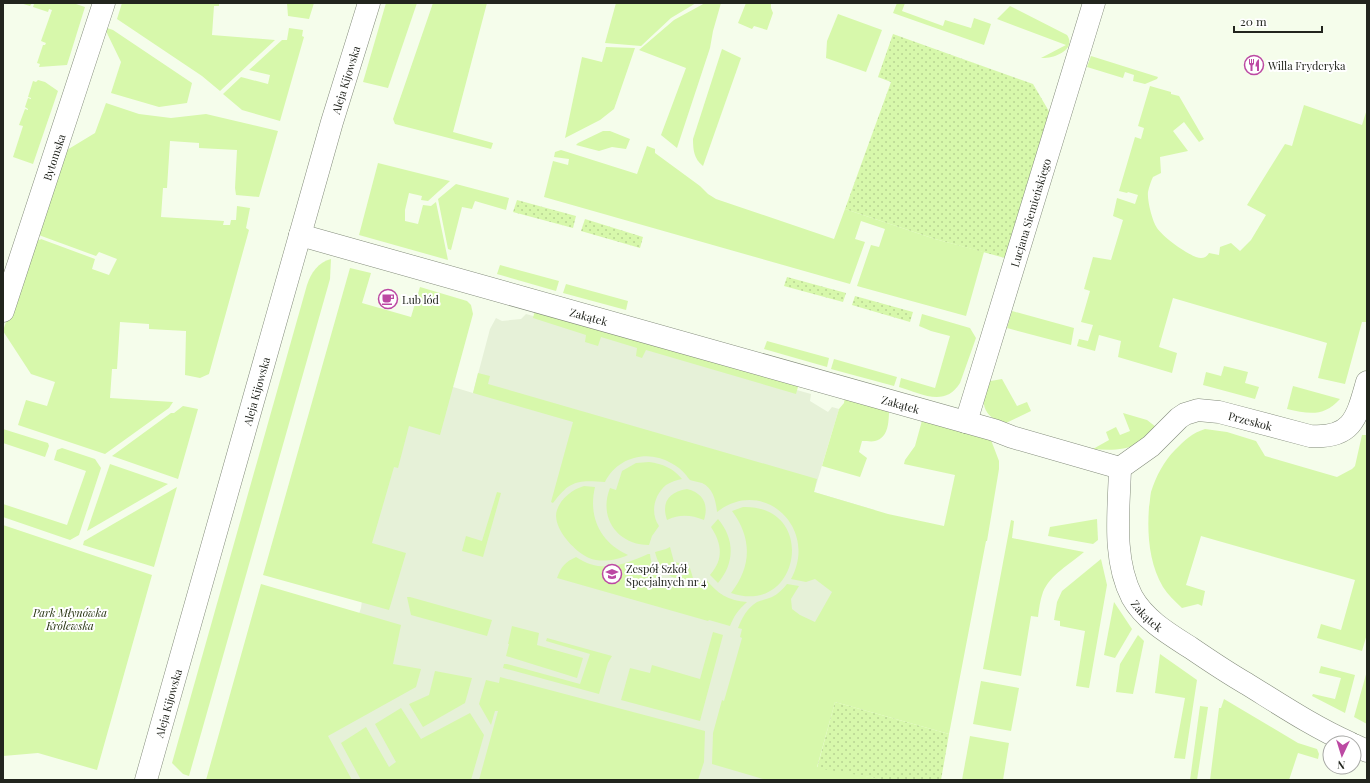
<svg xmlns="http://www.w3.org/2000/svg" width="1370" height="783" font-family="'Playfair Display',serif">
<defs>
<pattern id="garden-dots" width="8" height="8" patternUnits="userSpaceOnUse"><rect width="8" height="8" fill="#d7f8ab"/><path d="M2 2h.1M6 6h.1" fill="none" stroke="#b8d493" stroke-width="1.8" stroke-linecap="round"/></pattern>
</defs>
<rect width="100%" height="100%" fill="#f5fdeb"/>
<polygon fill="#e6f1d8" points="526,314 811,394 810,401 828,412 832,407 839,409 814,492 875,510 835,702 813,780 297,780 345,655 361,608 363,593 352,589 413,375 473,393 490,329 496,318 502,321 521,319"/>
<g fill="#d7f8ab">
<polygon points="20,3 73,3 85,7 67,65 39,67 40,64 37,63 43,45 45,45 46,43 41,41 52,10 49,9 48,12 33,7 34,4 32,3 30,6"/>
<polygon points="122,3 219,3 219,6 214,6 212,35 275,40 220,91 202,76 117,19"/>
<polygon points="287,3 314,3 309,19 288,16"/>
<polygon points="386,3 417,3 388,88 363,82"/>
<polygon points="433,3 487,3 453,132 493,143 491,149 395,124 393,119"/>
<polygon points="616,3 696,3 671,18 641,46 605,43"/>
<polygon points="705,3 721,3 713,31 710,48 677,148 661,135 686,68 639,50 674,20"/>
<polygon points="746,3 771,3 771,8 773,13 767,30 754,26 752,29 738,23"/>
<polygon points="897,3 905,3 902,11 943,26 945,20 971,28 974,18 991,24 984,45 893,13"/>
<path d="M1010,6L1067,35C1077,50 1053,59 1041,58L1066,45L997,19Z"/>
<polygon points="838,14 882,30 866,72 826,58 827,41"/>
<polygon points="104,27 113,30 192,83 187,103 159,107 111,93 121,62"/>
<polygon points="289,28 303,30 302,36 304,37 280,121 242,110 223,94 241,77 268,84 270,75 249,70 282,40 287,40"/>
<polygon points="606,47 635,48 614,109 600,120 565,138 582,57 602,62"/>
<path d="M722,49L741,58L703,166C694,159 693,150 693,139Z"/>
<polygon points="1091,56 1158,77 1157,79 1145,84 1133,81 1134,75 1125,72 1123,78 1087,67"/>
<polygon points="38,80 45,82 58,91 33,164 13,157 23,126 19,125 25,109 28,110 28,109 25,107 28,98 31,99 31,98 28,97 33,81 36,82"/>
<path d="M1150,86L1171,92V94L1179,96L1204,139L1199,142L1184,122L1173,131L1188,151L1160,157L1161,173L1153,177C1151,181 1149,187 1148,192C1147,200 1152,221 1157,228C1163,237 1191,258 1201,258C1205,258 1207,256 1209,253L1219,255L1220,247L1231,243L1240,251L1251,240L1266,215L1247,205L1285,144L1292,146L1304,105L1362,125L1367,109V318L1366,322H1362L1345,384L1318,378L1327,343L1173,298L1159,347L1177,353L1172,373L1118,357L1121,341L1099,335L1095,351L1077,346L1079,339L1088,341L1093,325L1081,322L1090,291L1084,289L1093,257L1111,260L1123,220L1113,216L1117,198L1135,204L1138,195L1128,192L1127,193L1119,191L1135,137L1141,139L1144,128L1138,126Z"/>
<polygon points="106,103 139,114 171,118 206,114 278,131 259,197 236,195 235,188 237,150 199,148 199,143 170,141 167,188 163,188 161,217 224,221 223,225 230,225 231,220 236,220 237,206 250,208 246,228 249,230 209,374 200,378 185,375 186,331 149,329 149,324 120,322 117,369 112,369 110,398 173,402 169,408 105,454 18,425 26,400 47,406 55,382 31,374 3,331 34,238 40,240 41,239 95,259 92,269 109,275 117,259 99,252 96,256 36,234 62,153 95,133"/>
<polygon points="603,131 610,131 630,139 626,149 612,147 599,151 576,145 578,143"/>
<polygon points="647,146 655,149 655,153 700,186 708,194 716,199 834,239 845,209 935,239 984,252 966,316 857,286 871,245 879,247 885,229 861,221 855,239 865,242 850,284 544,197 553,161 568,165 569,159 554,157 555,152 561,150 637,174"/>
<polygon points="378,163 450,181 428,201 421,200 422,196 409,193 405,210 405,221 418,224 423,205 431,206 436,202 448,260 359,235"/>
<polygon points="456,184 509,198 506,210 475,201 472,209 462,207 451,250 448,249 438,199"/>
<path d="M331,259L330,279L189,776L183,774L172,763L307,285C311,273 318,262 331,259Z"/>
<polygon points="500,265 559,281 556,291 497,274"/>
<polygon points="350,268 371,273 362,303 411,317 420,287 467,301 471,305 473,314 440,435 409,426 398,468 394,467 372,543 406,553 389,610 263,575"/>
<polygon points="566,284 628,301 626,310 563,293"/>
<polygon points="535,310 799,383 796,394 646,350 642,358 636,356 637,348 601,337 598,346 585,342 586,335 533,318"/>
<polygon points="1012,311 1074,328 1071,345 1007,328"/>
<path d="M922,314L970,328L976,338L960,383C945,408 920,393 899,387L901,378L935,388L950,336L931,331L919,326Z"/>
<polygon points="767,341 829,358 827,367 764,349"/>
<polygon points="834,359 897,377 894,386 831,369"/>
<polygon points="1224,366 1248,372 1245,383 1259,387 1255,399 1203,385 1206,372 1221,376"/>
<path d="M478,373L490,376L488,384L817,479L814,492L888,514L944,526L955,475L904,464L905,460L915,446L923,417L991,440L999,461V469L987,541H986L949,734L835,702L817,767L887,780H767L712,764L713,733L722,700L724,701L742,638L740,637L742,629L738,628C742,618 747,608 757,602C762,600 767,599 772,597C778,594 783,589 787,584L799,586L791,599L792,609L800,615L815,622L832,592L815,579L806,582L791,579C819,528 763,476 717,512C716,501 713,488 702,483C698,482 693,481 690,480C688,478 687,476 686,475C682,470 677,466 671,463C648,449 617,457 605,482C578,480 570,480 553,503L551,502L573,422L473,393Z"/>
<path d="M1002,379L1017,406L1027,402L1031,411L1004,424C981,414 982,404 985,382Z"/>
<path d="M1293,386L1340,399C1324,417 1309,414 1287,409Z"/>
<path d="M845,396L889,408C889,420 889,438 875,441C872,442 866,441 862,441L859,452L867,458L860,477L822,466L839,409L844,403Z"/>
<polygon points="183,406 198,409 178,479 112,456 171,413 174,413"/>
<path d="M1123,413L1147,420L1156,427C1150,433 1144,440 1137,444C1124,451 1107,450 1093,449L1109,440L1106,432L1116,427L1120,435L1130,431Z"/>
<polygon points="3,429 48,443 49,446 45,457 3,443"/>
<path d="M1205,429L1227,432L1256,441L1265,456L1337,477L1352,469L1355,466L1362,435H1367V634L1362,651L1317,638L1321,624L1341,630L1355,580L1201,536L1186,585L1205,591L1202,606L1198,604L1182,608C1175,601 1168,595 1163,587C1149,563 1147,534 1149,507C1150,502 1150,497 1151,492C1156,476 1164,461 1175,450C1185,440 1192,433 1205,429Z"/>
<polygon points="62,448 95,459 101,468 79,535 70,540 3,517 3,504 67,525 86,471 54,460 57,450"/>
<path d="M649,462C663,464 673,468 682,479C676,480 671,482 666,485C654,495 650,513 659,526L652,536L649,545C618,545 598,518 610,488L616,490L622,471L636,463Z"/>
<polygon points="110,464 168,484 87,531"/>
<path d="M584,486L595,487C588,517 600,542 628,555C617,560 601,563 589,558C575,552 551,527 557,510C561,498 573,489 584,486Z"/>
<polygon points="177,487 154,567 83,545 84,541"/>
<path d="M687,489C703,493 709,504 704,520C691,515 680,514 667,520C661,502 669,492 687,489Z"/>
<polygon points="497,492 501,493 483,557 462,551 466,536 482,541"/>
<path d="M743,507C819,505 800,617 731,593C752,566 752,538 732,511Z"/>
<path d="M718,519C735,539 735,563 718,583L710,575C724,559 722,544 711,527Z"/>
<polygon points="1097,519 1098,540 1093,544 1048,536 1050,527"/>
<path d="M1011,520L1014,521L1012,538L1084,552C1070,564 1050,575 1043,592C1040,600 1039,609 1038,617L1031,616L1021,676L983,669Z"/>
<polygon points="3,525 152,575 97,770 38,753 3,756"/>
<path d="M670,547L674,562L689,565L693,578C672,583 660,572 655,552L666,549Z"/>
<path d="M648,554H650C652,582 683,594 706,579C716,593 729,601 747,602C738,610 734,616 730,626L709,620L708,621L557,578C561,567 565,562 576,557C601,574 623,565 648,554Z"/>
<polygon points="1101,559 1107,585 1089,688 1076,686 1085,631 1060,626 1060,621 1054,620 1057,602 1062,591"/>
<polygon points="261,584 401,625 393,664 421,669 416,687 328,736 352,780 206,780"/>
<polygon points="407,597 410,597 492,620 487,636 411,615"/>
<polygon points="1114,602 1132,629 1115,658 1104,655"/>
<polygon points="512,626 539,633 537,645 583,658 577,678 506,656 509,644 508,644"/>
<polygon points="713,632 723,635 700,721 621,700 630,668 650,673 652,665 700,679"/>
<polygon points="1138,635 1144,641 1133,694 1116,692 1120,664"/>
<polygon points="547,638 612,656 608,663 599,694 503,668 504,664 507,664 580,684 590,654 546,641"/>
<polygon points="1160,654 1197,680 1185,759 1174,758 1185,698 1155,693"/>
<polygon points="1321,666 1355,675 1345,713 1312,696 1313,694 1335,699 1341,678 1319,673"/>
<polygon points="435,671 472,678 465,703 423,727 409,704 429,695"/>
<polygon points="1367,671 1367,724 1354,717"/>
<polygon points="500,677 705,731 704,762 698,780 479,780 498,711 495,711 491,725 479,704 486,680 499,683"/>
<polygon points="981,681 1019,688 1011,731 973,724"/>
<polygon points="1224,699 1298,743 1317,749 1319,754 1318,759 1298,753 1289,780 1210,780 1219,708 1221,708"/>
<polygon points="1200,706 1208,707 1197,780 1190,780"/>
<polygon points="401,708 421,739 470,713 484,735 471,780 361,780 341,743 366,727 389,767 396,762 375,724"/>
<polygon points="970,736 1009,743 1003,780 962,780"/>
</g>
<g fill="url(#garden-dots)">
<polygon points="893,34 1033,84 1050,113 1005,258 935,239 845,209 891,82 878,77"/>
<polygon points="517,200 576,216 573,228 513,212"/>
<polygon points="585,219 643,237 640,248 581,231"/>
<polygon points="787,277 846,293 843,302 784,286"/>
<polygon points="855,296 913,312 910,322 852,305"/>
<polygon points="835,702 949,734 941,780 887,780 817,768"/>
</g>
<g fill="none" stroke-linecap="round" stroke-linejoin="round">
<g stroke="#848c7c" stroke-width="23">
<g id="minor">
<path id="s1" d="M300,235L994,430L1012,437L1120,468"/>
<path id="s2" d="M3,311L104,3"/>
<path id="s3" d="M966,422L1094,3"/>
<path id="s4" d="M1120,468C1119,510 1112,558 1132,597C1145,620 1169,634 1191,648C1210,661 1228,673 1247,684C1281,705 1314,727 1350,743"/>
<path id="s5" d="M1120,468L1151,446L1179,418L1185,414L1198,410L1219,412L1310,436C1353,439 1357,417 1367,382"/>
<polyline points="1354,745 1367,751"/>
</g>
</g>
<g stroke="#848c7c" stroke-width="23">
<g id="tertiary">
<path id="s6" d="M146,780L332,122L369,3"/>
</g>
</g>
<use href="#minor" stroke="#fff" stroke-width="22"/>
<use href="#tertiary" stroke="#fff" stroke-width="22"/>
</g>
<defs>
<g id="restaurant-ring" transform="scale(1)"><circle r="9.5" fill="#fff" stroke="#bc49a3" stroke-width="1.5"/><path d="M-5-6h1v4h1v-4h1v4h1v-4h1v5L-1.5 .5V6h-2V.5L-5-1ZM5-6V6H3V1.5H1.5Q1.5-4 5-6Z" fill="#bc49a3"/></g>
<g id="cafe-ring" transform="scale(1)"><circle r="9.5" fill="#fff" stroke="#bc49a3" stroke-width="1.5"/><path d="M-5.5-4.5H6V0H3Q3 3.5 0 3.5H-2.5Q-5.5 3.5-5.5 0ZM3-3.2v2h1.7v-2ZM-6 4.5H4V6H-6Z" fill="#bc49a3"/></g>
<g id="school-ring" transform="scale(1)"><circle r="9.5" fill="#fff" stroke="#bc49a3" stroke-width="1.5"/><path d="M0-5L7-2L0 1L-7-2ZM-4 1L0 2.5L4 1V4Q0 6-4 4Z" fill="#bc49a3"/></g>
</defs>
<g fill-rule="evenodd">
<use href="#restaurant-ring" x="1254" y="65"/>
<use href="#cafe-ring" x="388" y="299"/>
<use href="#school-ring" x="612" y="574"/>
</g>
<g text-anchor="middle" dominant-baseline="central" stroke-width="4" stroke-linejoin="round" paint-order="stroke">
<g font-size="11" fill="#22251e" stroke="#fff" text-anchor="start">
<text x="1268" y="65">Willa Fryderyka</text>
<text x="402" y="299">Lub lód</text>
<text x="626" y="568">Zespół Szkół<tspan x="626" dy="13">Specjalnych nr 4</tspan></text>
</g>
<g font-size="11" fill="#22251e" stroke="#fff">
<text stroke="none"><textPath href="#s6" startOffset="728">Aleja Kijowska</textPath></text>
<text stroke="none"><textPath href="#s2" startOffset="162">Bytomska</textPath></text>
<text stroke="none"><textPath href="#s3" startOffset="219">Lucjana Siemieńskiego</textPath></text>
<text stroke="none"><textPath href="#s1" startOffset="300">Zakątek</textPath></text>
<text stroke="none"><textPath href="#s6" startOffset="404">Aleja Kijowska</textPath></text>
<text stroke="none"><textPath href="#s1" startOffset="624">Zakątek</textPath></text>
<text stroke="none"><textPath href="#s5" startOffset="152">Przeskok</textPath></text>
<text stroke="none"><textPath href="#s4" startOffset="155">Zakątek</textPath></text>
<text stroke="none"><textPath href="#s6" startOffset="80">Aleja Kijowska</textPath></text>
</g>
<g font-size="11" font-style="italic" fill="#25320f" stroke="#fff">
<text x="70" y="612">Park Młynówka<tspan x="70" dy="13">Królewska</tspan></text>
</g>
</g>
<rect width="1370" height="783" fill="none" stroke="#22251e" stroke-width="8"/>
<g transform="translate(1342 755) rotate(184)"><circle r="19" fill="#ffffff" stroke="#a7a8a5"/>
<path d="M0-3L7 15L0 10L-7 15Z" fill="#bc49a3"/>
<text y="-6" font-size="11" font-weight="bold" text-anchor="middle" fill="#22251e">N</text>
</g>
<path d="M1234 26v6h88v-6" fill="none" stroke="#22251e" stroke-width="2"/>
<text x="1240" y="26" font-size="12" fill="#22251e" stroke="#ffffff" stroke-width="3" paint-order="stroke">20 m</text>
</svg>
